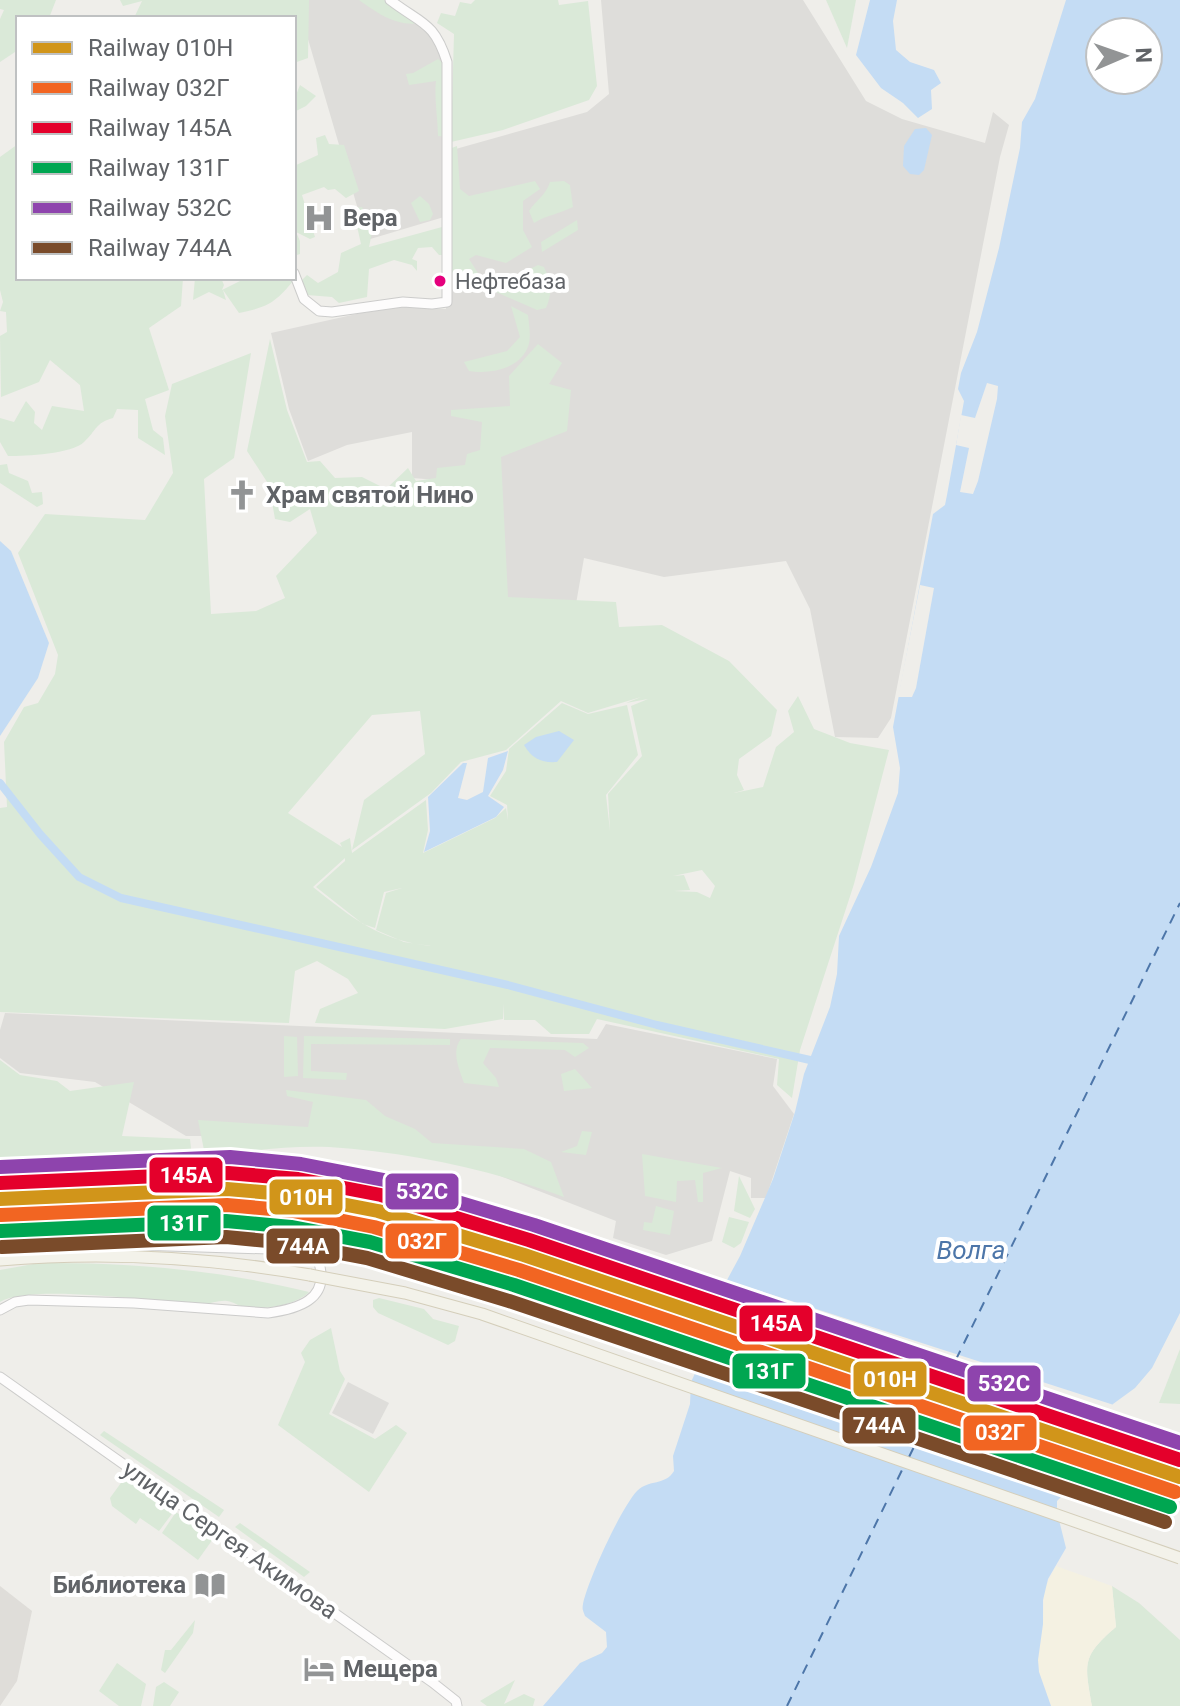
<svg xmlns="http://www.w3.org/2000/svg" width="1180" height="1706" font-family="Roboto,sans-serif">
<rect width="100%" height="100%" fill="#efeeea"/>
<g fill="#deddda">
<polygon points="308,0 378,0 426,29 445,51 445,152 587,112 609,94 601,0 803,0 866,101 902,119 985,143 993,112 1009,125 1000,157 891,718 878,738 835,737 810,609 786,561 664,577 584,558 576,604 504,601 438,480 412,478 412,432 347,445 308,461 289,409 271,333 361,313 405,307 446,309 444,217 367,240 305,29"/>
<polygon points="5,1013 597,1039 606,1024 777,1059 773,1086 794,1114 766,1198 751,1198 751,1178 730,1171 712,1241 666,1255 613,1238 616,1221 398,1136 186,1136 95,1082 20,1073 0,1058 0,1030"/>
<polygon points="348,1382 389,1403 373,1434 332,1413"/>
</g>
<polygon fill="#dfddd9" points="0,1586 32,1611 17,1681 0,1706"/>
<g fill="#dae9d8" fill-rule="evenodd">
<polygon points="0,0 56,0 49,18 18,18 18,50 0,62 0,19 4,10 0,9"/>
<polygon points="120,0 309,0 308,58 294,63 294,18 134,18 142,1 123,6"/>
<path d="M359,0H384L420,23C397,27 377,13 359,0Z"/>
<polygon points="475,0 558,0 559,5 588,1 597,86 589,100 503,130 451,142 454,34 437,23 441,13 455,16 460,2 471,4"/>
<polygon points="826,0 856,0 847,48"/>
<path d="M438,59L447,66L446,137L438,136C438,121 434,95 436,81L409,85L406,74L413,73Z"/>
<polygon points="300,85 316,96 306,106 294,112 294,100"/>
<polygon points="325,135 329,144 344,145 359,191 346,198 335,189 328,190 324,187 302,195 315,237 310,239 296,232 300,241 300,254 294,256 294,166 318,155 316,138"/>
<path d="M18,144V278H183L181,306L149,328L169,390L145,399L153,430L163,438L165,455L138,438V410L117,409L113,418C95,423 97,430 84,442C72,454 26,456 8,456L0,442V418L14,422L26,401L35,412L34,423L42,430L52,406L84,411L80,385L50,360L39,382L1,397L0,336L7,332L6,312L0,311L3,302L0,290V157Z"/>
<polygon points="457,146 460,189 469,196 535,181 540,189 523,201 523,230 532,247 506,263 476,255 469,259 483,281 458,280 452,273 449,149"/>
<path d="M564,181L570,185L573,207C559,214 547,215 534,223L529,211C537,199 546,195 550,182Z"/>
<polygon points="420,196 429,204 433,214 430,220 420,222 411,203"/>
<polygon points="362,207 373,228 369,247 442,227 443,255 439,255 432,247 418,248 412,259 417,261 417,271 412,265 394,260 369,269 367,297 339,303 332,297 307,295 302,280 307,275 318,283 338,272 341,253 361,244 353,208"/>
<polygon points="577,220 578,230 542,252 541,242"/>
<path d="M538,265L544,267C551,282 553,292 546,308L537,310L496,292L510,279Z"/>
<path d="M195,278H221L224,285L222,290L246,278L294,280C275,303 268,307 239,313L223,290L226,300L209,292L193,300Z"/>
<path d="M511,306L528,315C529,326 532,339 527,349C517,370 489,374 469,371L464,362L507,351L520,337Z"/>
<path d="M270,339L287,410L307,462L320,461L335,478L362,477L386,489L408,468L416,481L436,478L437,468L465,465L467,454L480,450L482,422L451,416V410L510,406L509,376L538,344L562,363L549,384L571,390L567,431L501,457L508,597L616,602L619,627L662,625L729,661L777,710L771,736L739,759L737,775L744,790L734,793L763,787L776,747L794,732L788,711L798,696L814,729L850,743L889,750L854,884L800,1050L792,1098L777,1085L779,1059L597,1019L589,1034H551L535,1020H504V1004L503,1019L445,1029L315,1023L320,1009L358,993L348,979L317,961L295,971L289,1023L0,1012V808L7,807L4,742L24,707L38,703L55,674L58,655L18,553L45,514L145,520L173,473L165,416L172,384L251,353L234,458L204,479L211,614L256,611L285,598L276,576L317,533L310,509L290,522L275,519L269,485L247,451ZM641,697L626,703L648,699L631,706L642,756L608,794L610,831L606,795L638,755L627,705L588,714L562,703L509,749L506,771L490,796L507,805L508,820L506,808L495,818L423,853L428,830L426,800L352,853L350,838L340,843L342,847L288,813L372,715L420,711L425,754L364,800L352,850L431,793L461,762L506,750L561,701L588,713ZM345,858V861L316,887L363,924L375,928L384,892L402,888L386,893L376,930L404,942L431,946C380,941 352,918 313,887ZM702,870L715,886L710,898L697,892L674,891L690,890L684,875L673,876Z"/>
<polygon points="7,464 9,473 28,481 32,493 42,492 43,504 37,507 0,483 0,465"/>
<polygon points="284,1036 297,1037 298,1076 284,1077"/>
<polygon points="304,1036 450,1039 450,1045 311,1044 311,1071 347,1073 346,1080 303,1078"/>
<path d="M461,1039L583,1043L589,1048L575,1057L565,1050L490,1048L483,1063L496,1078L499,1087L464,1083C459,1069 451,1051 461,1039Z"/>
<polygon points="0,1060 20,1075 57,1081 70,1091 134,1082 122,1136 190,1139 192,1157 0,1167"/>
<polygon points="575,1069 592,1088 564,1091 561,1074"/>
<path d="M286,1090L366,1100L385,1116L415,1129L432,1143L524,1149L551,1162L564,1197C489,1169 408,1152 329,1147C289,1145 246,1152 205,1155L198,1120L308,1127L313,1102L287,1096Z"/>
<polygon points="582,1131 592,1132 586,1155 561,1152 577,1146"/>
<polygon points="642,1154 722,1168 703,1173 703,1202 698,1202 695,1180 677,1181 676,1202 645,1196"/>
<polygon points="739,1176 755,1209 750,1218 734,1211"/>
<polygon points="656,1206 674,1211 670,1235 643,1230 644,1222 652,1223"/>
<polygon points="729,1217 749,1222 741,1243 734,1248 722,1242"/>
<path d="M39,1263C130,1262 220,1270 309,1292C297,1305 261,1311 245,1307C238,1306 234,1302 227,1301C219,1300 211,1304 203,1304C159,1303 33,1283 0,1302V1270Z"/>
<polygon points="379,1298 424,1309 433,1319 459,1326 455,1341 448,1345 378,1313 373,1307 373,1300"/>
<polygon points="331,1328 340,1371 345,1379 329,1414 375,1439 396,1425 407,1433 369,1492 278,1425 305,1362 301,1353 310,1340"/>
<polygon points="1180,1349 1180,1404 1159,1403"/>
<polygon points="104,1431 224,1510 219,1517 100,1435"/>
<polygon points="126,1476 174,1511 159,1531 140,1518 136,1524 112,1506 110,1498"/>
<polygon points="176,1512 213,1539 198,1560 162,1533"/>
<polygon points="240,1523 310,1572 304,1577 235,1527"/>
<path d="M1112,1586L1139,1603L1180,1640V1706H1092C1085,1663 1081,1657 1116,1627Z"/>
<polygon points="195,1620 193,1633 165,1673 161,1670 165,1650 171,1650"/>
<polygon points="117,1663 146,1684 141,1706 119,1706 99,1691"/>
<polygon points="515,1680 504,1704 524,1694 535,1699 533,1706 487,1706 480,1701"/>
<polygon points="164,1682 179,1692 170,1706 153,1706 156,1687"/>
</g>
<path fill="#f4f1e2" d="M1056,1566L1112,1586L1116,1627C1081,1657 1085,1663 1092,1706H1051L1039,1672L1038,1660L1043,1624L1044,1589Z"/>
<g fill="#c4dcf4" fill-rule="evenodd">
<polygon points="870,0 897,0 893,21 896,50 910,62 934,70 941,83 931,90 932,109 918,118 903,103 881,88 856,55"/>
<path d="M1066,0H1180V1313L1152,1368L1135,1388L1113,1404L1099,1430L1087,1444L1086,1454L1093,1472L1092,1481L1067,1491L1057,1501V1512L1066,1548L1048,1579L1043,1600V1624L1038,1660L1039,1672L1051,1706H543L580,1663L602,1653L607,1647L606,1632L585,1616C583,1610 582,1610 583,1604C588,1580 621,1508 637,1491C649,1479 665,1486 674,1471L673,1456L690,1404L691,1382L704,1354L710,1327L718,1311L727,1280L740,1256L773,1179L795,1112L804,1074L830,1007L837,974L839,936L871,867L898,793L900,768L893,727L933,514L945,505L947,495L964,401L958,389L961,373L977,332L999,248L1020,148L1022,122L1035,99ZM1100,32H1148V80H1100Z"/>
<polygon points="926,128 932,135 924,170 919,175 910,174 903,166 904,146 915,129"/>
<polygon points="0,541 11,551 49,643 38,678 0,736"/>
<path d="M559,731L574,740L557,762C542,763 532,759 524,745L536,737Z"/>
<polygon points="508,751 503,770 488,796 504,807 496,817 424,852 430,831 428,797 463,763 467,763 458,798 467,800 483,792 488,758"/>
</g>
<g fill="#efeeea">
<polygon points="987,383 998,386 997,399 978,481 973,494 960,492 969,448 956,445 961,415 975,418"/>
<polygon points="920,585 934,588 916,688 912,697 898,697"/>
<polygon points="723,1279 1117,1406 1112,1413 721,1286"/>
</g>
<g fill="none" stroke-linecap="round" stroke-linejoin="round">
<polyline stroke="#c4dcf4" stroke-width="8" points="0,783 40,834 79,877 121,898 508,985 657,1025 810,1060"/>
<g stroke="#4d76a9" stroke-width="2" stroke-dasharray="10 8" stroke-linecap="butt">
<polyline points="940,1392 1180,903"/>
<polyline points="909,1457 936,1402"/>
<polyline points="787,1706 904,1466"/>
</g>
<g stroke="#cccccb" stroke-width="11">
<g id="minor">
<path d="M294,273L304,299L319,311L332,312L403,302L432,304L447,302V62C434,21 421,24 390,0"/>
<path d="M0,1310L15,1302L29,1300L134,1303L268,1313C297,1309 330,1300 319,1263L299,1250L40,1242L20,1239"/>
<polyline points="0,1377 432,1682 456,1701 457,1706"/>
</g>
</g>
<g stroke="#d4ceba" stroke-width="13">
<g id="major">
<polyline points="0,1237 259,1220 296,1222 497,1258 605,1283 1180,1477"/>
<path d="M0,1260C104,1251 207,1257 310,1275"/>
</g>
</g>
<use href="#minor" stroke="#fdfcfc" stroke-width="9"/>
<use href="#major" stroke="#f3f2ea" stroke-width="11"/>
<g stroke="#d4ceba" stroke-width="13" stroke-linecap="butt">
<polyline id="major-bridge" points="310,1275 405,1293 482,1314 1180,1558"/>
</g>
<use href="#major-bridge" stroke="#f3f2ea" stroke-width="11"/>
<g stroke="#fff" stroke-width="20">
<polyline id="rail-1" points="0,1199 227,1189 295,1195 378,1211 524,1255 1180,1477"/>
</g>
<g stroke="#fff" stroke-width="20">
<polyline id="rail-2" points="1,1215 227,1205 293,1211 374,1227 519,1270 1175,1492"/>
</g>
<g stroke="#fff" stroke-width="20">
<polyline id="rail-3" points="0,1183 228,1173 298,1179 381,1195 529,1240 1180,1460"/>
</g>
<g stroke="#fff" stroke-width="20">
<polyline id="rail-4" points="1,1231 226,1221 291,1227 370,1242 514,1285 1170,1507"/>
</g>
<g stroke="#fff" stroke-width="20">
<polyline id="rail-5" points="0,1167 230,1157 301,1164 384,1180 534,1225 1180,1443"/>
</g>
<g stroke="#fff" stroke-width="20">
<polyline id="rail-6" points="2,1247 226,1237 288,1243 367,1258 509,1301 1165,1522"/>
</g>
<use href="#rail-1" stroke="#d1951a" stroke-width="14"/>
<use href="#rail-2" stroke="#f26522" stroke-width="14"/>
<use href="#rail-3" stroke="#e4002b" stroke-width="14"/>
<use href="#rail-4" stroke="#00a651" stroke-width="14"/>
<use href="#rail-5" stroke="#8e44ad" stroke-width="14"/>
<use href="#rail-6" stroke="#7a4b2a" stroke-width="14"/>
</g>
<defs>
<g id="hospital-bare" transform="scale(2.4)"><path d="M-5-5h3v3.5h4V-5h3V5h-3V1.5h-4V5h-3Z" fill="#929495" stroke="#fff" stroke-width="2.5" paint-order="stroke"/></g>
<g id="church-bare" transform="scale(2.4)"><path d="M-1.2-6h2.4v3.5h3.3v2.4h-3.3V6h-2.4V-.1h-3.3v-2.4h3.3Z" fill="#929495" stroke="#fff" stroke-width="2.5" paint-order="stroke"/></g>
<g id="library-bare" transform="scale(2.4)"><path d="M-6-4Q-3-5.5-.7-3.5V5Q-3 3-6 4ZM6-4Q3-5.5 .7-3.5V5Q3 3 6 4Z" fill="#929495" stroke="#fff" stroke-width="2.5" paint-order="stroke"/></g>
<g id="hotel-bare" transform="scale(2.4)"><path d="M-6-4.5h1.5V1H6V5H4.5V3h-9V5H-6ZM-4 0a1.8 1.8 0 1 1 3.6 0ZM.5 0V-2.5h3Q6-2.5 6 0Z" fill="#929495" stroke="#fff" stroke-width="2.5" paint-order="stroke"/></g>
</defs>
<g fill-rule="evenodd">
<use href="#hospital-bare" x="319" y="218"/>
<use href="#church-bare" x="242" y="495"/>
<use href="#library-bare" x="210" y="1585"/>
<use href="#hotel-bare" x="319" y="1669"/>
</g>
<circle fill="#e5007d" stroke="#fff" stroke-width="3" cx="440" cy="281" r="7"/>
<g text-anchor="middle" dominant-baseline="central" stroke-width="8" stroke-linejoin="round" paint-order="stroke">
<g font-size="22" fill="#606367" stroke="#fff" text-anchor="start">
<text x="455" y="281">Нефтебаза</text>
</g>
<g font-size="24" font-weight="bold" fill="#606367" stroke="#fff" text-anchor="start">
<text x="343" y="218">Вера</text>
<text x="266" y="495">Храм святой Нино</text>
<text x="186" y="1585" text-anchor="end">Библиотека</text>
<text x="343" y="1669">Мещера</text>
</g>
<g font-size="24" fill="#606367" stroke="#fff">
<text transform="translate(230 1540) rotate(35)">улица Сергея Акимова</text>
</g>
<g font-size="26" font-style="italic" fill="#4d76a9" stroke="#fff">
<text x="971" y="1250">Волга</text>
</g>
</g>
<g stroke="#fff" stroke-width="3">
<rect x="148" y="1156" width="76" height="38" rx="8" fill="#e4002b"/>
<rect x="384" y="1172" width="76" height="39" rx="8" fill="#8e44ad"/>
<rect x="268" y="1178" width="76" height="38" rx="8" fill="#d1951a"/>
<rect x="146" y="1204" width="76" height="38" rx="8" fill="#00a651"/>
<rect x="384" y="1222" width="76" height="38" rx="8" fill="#f26522"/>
<rect x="265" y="1227" width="76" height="38" rx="8" fill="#7a4b2a"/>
<rect x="738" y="1304" width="76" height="39" rx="8" fill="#e4002b"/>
<rect x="731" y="1352" width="76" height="38" rx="8" fill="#00a651"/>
<rect x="852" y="1360" width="76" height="38" rx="8" fill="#d1951a"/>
<rect x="966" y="1364" width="76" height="39" rx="8" fill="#8e44ad"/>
<rect x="841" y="1406" width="76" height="39" rx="8" fill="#7a4b2a"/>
<rect x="962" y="1414" width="76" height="38" rx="8" fill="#f26522"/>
</g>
<g font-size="22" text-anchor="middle" font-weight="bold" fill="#fff">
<text x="186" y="1183">145А</text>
<text x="422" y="1199">532С</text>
<text x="306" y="1205">010Н</text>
<text x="184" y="1231">131Г</text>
<text x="422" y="1249">032Г</text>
<text x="303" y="1254">744А</text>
<text x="776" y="1331">145А</text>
<text x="769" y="1379">131Г</text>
<text x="890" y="1387">010Н</text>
<text x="1004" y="1391">532С</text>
<text x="879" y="1433">744А</text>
<text x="1000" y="1440">032Г</text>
</g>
<rect x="16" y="16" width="280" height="264" fill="#ffffff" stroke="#bfc1c2" stroke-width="2"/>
<rect x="32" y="42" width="40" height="12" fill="#d1951a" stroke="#bfc1c2" stroke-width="2"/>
<text x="88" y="56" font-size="24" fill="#606367">Railway 010Н</text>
<rect x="32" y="82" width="40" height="12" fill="#f26522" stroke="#bfc1c2" stroke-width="2"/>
<text x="88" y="96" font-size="24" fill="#606367">Railway 032Г</text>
<rect x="32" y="122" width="40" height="12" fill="#e4002b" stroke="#bfc1c2" stroke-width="2"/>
<text x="88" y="136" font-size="24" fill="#606367">Railway 145А</text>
<rect x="32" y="162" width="40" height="12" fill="#00a651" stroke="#bfc1c2" stroke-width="2"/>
<text x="88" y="176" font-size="24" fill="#606367">Railway 131Г</text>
<rect x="32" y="202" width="40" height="12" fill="#8e44ad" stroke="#bfc1c2" stroke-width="2"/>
<text x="88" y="216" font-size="24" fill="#606367">Railway 532С</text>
<rect x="32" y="242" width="40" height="12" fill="#7a4b2a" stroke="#bfc1c2" stroke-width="2"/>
<text x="88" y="256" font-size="24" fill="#606367">Railway 744А</text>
<g transform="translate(1124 56) rotate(88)"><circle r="38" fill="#ffffff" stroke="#bfc1c2" stroke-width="2"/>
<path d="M0-6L14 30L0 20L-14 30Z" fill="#929495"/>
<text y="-12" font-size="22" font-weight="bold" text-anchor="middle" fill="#606367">N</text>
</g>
</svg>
